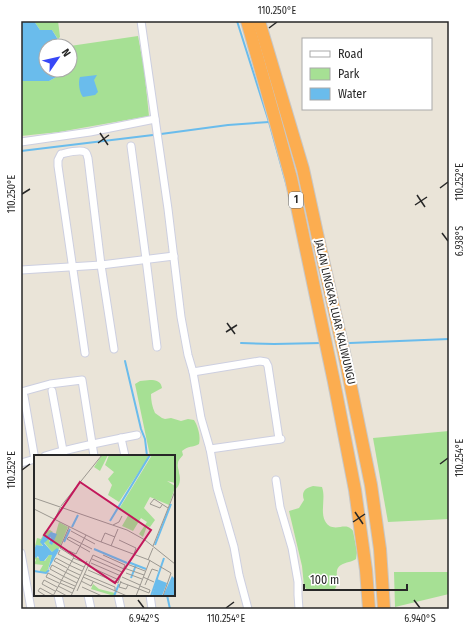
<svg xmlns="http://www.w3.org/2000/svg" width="470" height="630" font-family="'Fira Sans Condensed',sans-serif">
<rect width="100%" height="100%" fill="#eae4d8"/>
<g fill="#a6e094">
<polygon points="34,21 58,21 60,37 58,39 52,30 40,30"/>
<polygon points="138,36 144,68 149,116 59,132 21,136 21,81 49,81 60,75 59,70 70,70 70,46"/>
<path d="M150,380C156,380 161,381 162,388L151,394C151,400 152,407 155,413L162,418L165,419L171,418L181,421L188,419L194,420C198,426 201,437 199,444C192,448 189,445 182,451L183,455C181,458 178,460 178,463C177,467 179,469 179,473C181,479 180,487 174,490V456H150L135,384L140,381Z"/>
<polygon points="449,431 449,519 388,522 373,438"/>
<path d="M313,486L322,487C326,498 320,511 325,521C331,532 341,525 348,527C349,527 353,530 353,531L357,552L356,559C352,562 346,562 341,565C334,569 338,577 337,583C337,585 336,587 335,589L308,591L304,586L302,566L289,511L299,508L304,500C301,492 305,488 313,486Z"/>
<polygon points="394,572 449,572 449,594 395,607"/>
</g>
<g fill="#6abcec">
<polygon points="26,21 34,21 40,30 52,30 62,46 46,46 46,70 59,70 60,75 49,81 21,81 21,22"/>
<path d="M97,75L94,80L98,92L95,95L83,97C79,92 78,82 80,77Z"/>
</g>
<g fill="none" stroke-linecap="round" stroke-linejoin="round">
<g stroke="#6abcec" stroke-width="2">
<polyline points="237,21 269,122 288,190"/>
<polyline points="161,134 228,125 269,122"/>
<polyline points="21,151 153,135"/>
<polyline points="241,343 274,344 322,343"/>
<polyline points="350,343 449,339"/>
<polyline points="125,361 141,429 145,439 147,456"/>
<polyline points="167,595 170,609"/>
</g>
<g stroke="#cdcfe0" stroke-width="9">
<g id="street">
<polyline points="141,21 168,209 181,317 188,355 193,372 201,418 210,449 217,488 234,547 239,575 248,609"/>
<polyline points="21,142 90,132 155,119"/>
<polyline points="131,146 146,259 157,347"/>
<polyline points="21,270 101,265 174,256"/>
<path d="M85,353L58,166V160L61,154C66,153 80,149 85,152C87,153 87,156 88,158L101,265L114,349"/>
<polyline points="193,372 260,361 266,362 268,366 279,439"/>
<polyline points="52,391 64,456"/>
<polyline points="21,392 50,384 82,380 94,456"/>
<polyline points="24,396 35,460"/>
<polyline points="121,438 125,456"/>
<polyline points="210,449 281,439"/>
<path d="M45,456C75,447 106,441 137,435"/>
<polyline points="21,463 35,459"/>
<polyline points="276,480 280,507 292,548 298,582 298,595 299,609"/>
<polyline points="21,553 31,609"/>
<polyline points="58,595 61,609"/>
<polyline points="88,595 91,609"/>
<polyline points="118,595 121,609"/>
<polyline points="150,595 152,609"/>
</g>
</g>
<g stroke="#c7c7c7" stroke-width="14">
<g id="highway">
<polyline points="247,21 274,116 291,178 334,382 355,490 366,570 369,609"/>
<polyline points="259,21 303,169 318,238 344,353 371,485 380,549 384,609"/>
</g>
</g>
<use href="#street" stroke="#fff" stroke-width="7"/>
<use href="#highway" stroke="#fcad50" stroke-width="12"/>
</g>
<path fill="none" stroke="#272727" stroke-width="1.5" d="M269,28L277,22M100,133L108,145M98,143L109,135M440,188L448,182M22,194L30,189M417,195L425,207M415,205L427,197M442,233L448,241M227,323L235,334M226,332L237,325M440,464L448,458M22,470L30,464M355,512L363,524M353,522L365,514M138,600L144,608M414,600L420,608M226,608L234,602"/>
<g text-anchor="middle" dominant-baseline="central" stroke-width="4" stroke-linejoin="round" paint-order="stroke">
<rect fill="#fff" stroke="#686868" stroke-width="1" x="289" y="192" width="14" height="16" rx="3"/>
<g font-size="10" font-weight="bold" fill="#272727">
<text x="296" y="200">1</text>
</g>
<g font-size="11" fill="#272727" stroke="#fff">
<text transform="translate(335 312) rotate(77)">JALAN LINGKAR LUAR KALIWUNGU</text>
</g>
</g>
<g transform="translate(34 455)">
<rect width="141" height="141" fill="#eae4d8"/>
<path d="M68,0H74L66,16L60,12ZM75,0H116L85,47L74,40L78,30L74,24L80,17L71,10ZM118,0H141V28L133,26L141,31V33L135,50L116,42L110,53L121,65L116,72L113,71L109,82L105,79L113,67L107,63L99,76L88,71L95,59L85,54ZM25,67L34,72L25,94L18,97L10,87L16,82L15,88H19ZM16,75L19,77L7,86L8,91L2,90L0,95L3,83L7,84L11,76ZM15,100H18L13,117H5L9,110L0,109L2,105L0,103V101L11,106ZM59,129L65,134L81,138L80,141L57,134Z" fill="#a6e094"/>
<path d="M17,77L23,79L18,90L15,88L17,82L10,88L18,97L23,93L25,95L14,115L18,100H15L10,106H6L4,101L2,103L0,101V95L2,90L9,91L6,87L10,80L13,81ZM138,121L141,124V141H129ZM123,124L133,128L128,141H118Z" fill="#6abcec"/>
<path fill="none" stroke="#6abcec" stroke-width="2" d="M76,66L116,0M38,72L44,60M30,87L36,74M121,90L137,49M60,94L93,108M94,107L112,114M0,116L12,118L15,115M97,123L102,110M80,141L85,129M117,141L130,103"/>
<path fill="none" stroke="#9c9891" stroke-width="1" d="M0,43L93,75L111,85L141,109M128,50L126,53L116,49L120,44L134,53M27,51L68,0M0,54L62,85L115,105L137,118L129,141M21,64L26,53M79,70L85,67L88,61M37,76L61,89M85,85L102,93L100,99M67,87L71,78L81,82M77,91L84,74M119,91L141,36M26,95L24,99L38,106M35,96L42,99L52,80M56,97L33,84L35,82L58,94M39,103L52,108M58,104L88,117M114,105L119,93M37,106L50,112M57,108L87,121M93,109L111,116M35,110L48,116M54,111L85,125M33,113L20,106L22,103L35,110M90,113L110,120M33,114L46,120M54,115L84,128L91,110L69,100M31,117L45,124M92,118L108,124M50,119L81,132V136M29,121L16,114L18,110L31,117M29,121L43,128M49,122L93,141M88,122L106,130M109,122L120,127M27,125L41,131M47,126L57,131L59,127M87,126L85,132L92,134L94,130M86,127L105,134M25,128L12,122L14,118L27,125M26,128L40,134M111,130L118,114L124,116M24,131L38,138M48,132L68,141M105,134L115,138L116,135L106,131M22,135L33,141M21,136L8,129L10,125L23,132M43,136L59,100L90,114M12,141L4,136L6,133L19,140M19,141L40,102L26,93L35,72M37,141L53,106M102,141L116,105"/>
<path fill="#c2185b" fill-opacity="0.15" stroke="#c2185b" stroke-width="2" d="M46,27L117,75L81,128L10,80Z"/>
<rect width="141" height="141" fill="none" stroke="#272727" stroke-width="2"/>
</g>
<rect width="470" height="630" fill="none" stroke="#ffffff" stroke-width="44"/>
<rect x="302" y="38" width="130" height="72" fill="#ffffff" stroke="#a9a9a9"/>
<rect x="310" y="51" width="20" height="6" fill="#ffffff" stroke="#a9a9a9"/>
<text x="338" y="58" font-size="12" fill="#272727">Road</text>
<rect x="310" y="68" width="20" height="12" fill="#a6e094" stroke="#a9a9a9"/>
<text x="338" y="78" font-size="12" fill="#272727">Park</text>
<rect x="310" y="88" width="20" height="12" fill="#6abcec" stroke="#a9a9a9"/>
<text x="338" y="98" font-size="12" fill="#272727">Water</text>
<g transform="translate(58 58) rotate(56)"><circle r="19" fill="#ffffff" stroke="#a9a9a9"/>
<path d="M0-3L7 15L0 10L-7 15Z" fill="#3747f7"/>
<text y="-6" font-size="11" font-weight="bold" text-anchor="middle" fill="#272727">N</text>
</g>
<path d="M304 584v6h103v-6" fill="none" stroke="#272727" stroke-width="2"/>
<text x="310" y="584" font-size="12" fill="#272727" stroke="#ffffff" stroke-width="3" paint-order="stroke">100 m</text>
<rect x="22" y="22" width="426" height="586" fill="none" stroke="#272727" stroke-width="1.5"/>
<g font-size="10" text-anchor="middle" fill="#272727">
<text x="277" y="14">110.250°E</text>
<text transform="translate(459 182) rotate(-90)" y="4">110.252°E</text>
<text transform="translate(11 194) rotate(-90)" y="4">110.250°E</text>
<text transform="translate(459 241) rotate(-90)" y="4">6.938°S</text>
<text transform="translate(459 458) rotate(-90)" y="4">110.254°E</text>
<text transform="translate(11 470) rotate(-90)" y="4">110.252°E</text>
<text x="144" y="622">6.942°S</text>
<text x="226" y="622">110.254°E</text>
<text x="420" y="622">6.940°S</text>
</g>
</svg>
